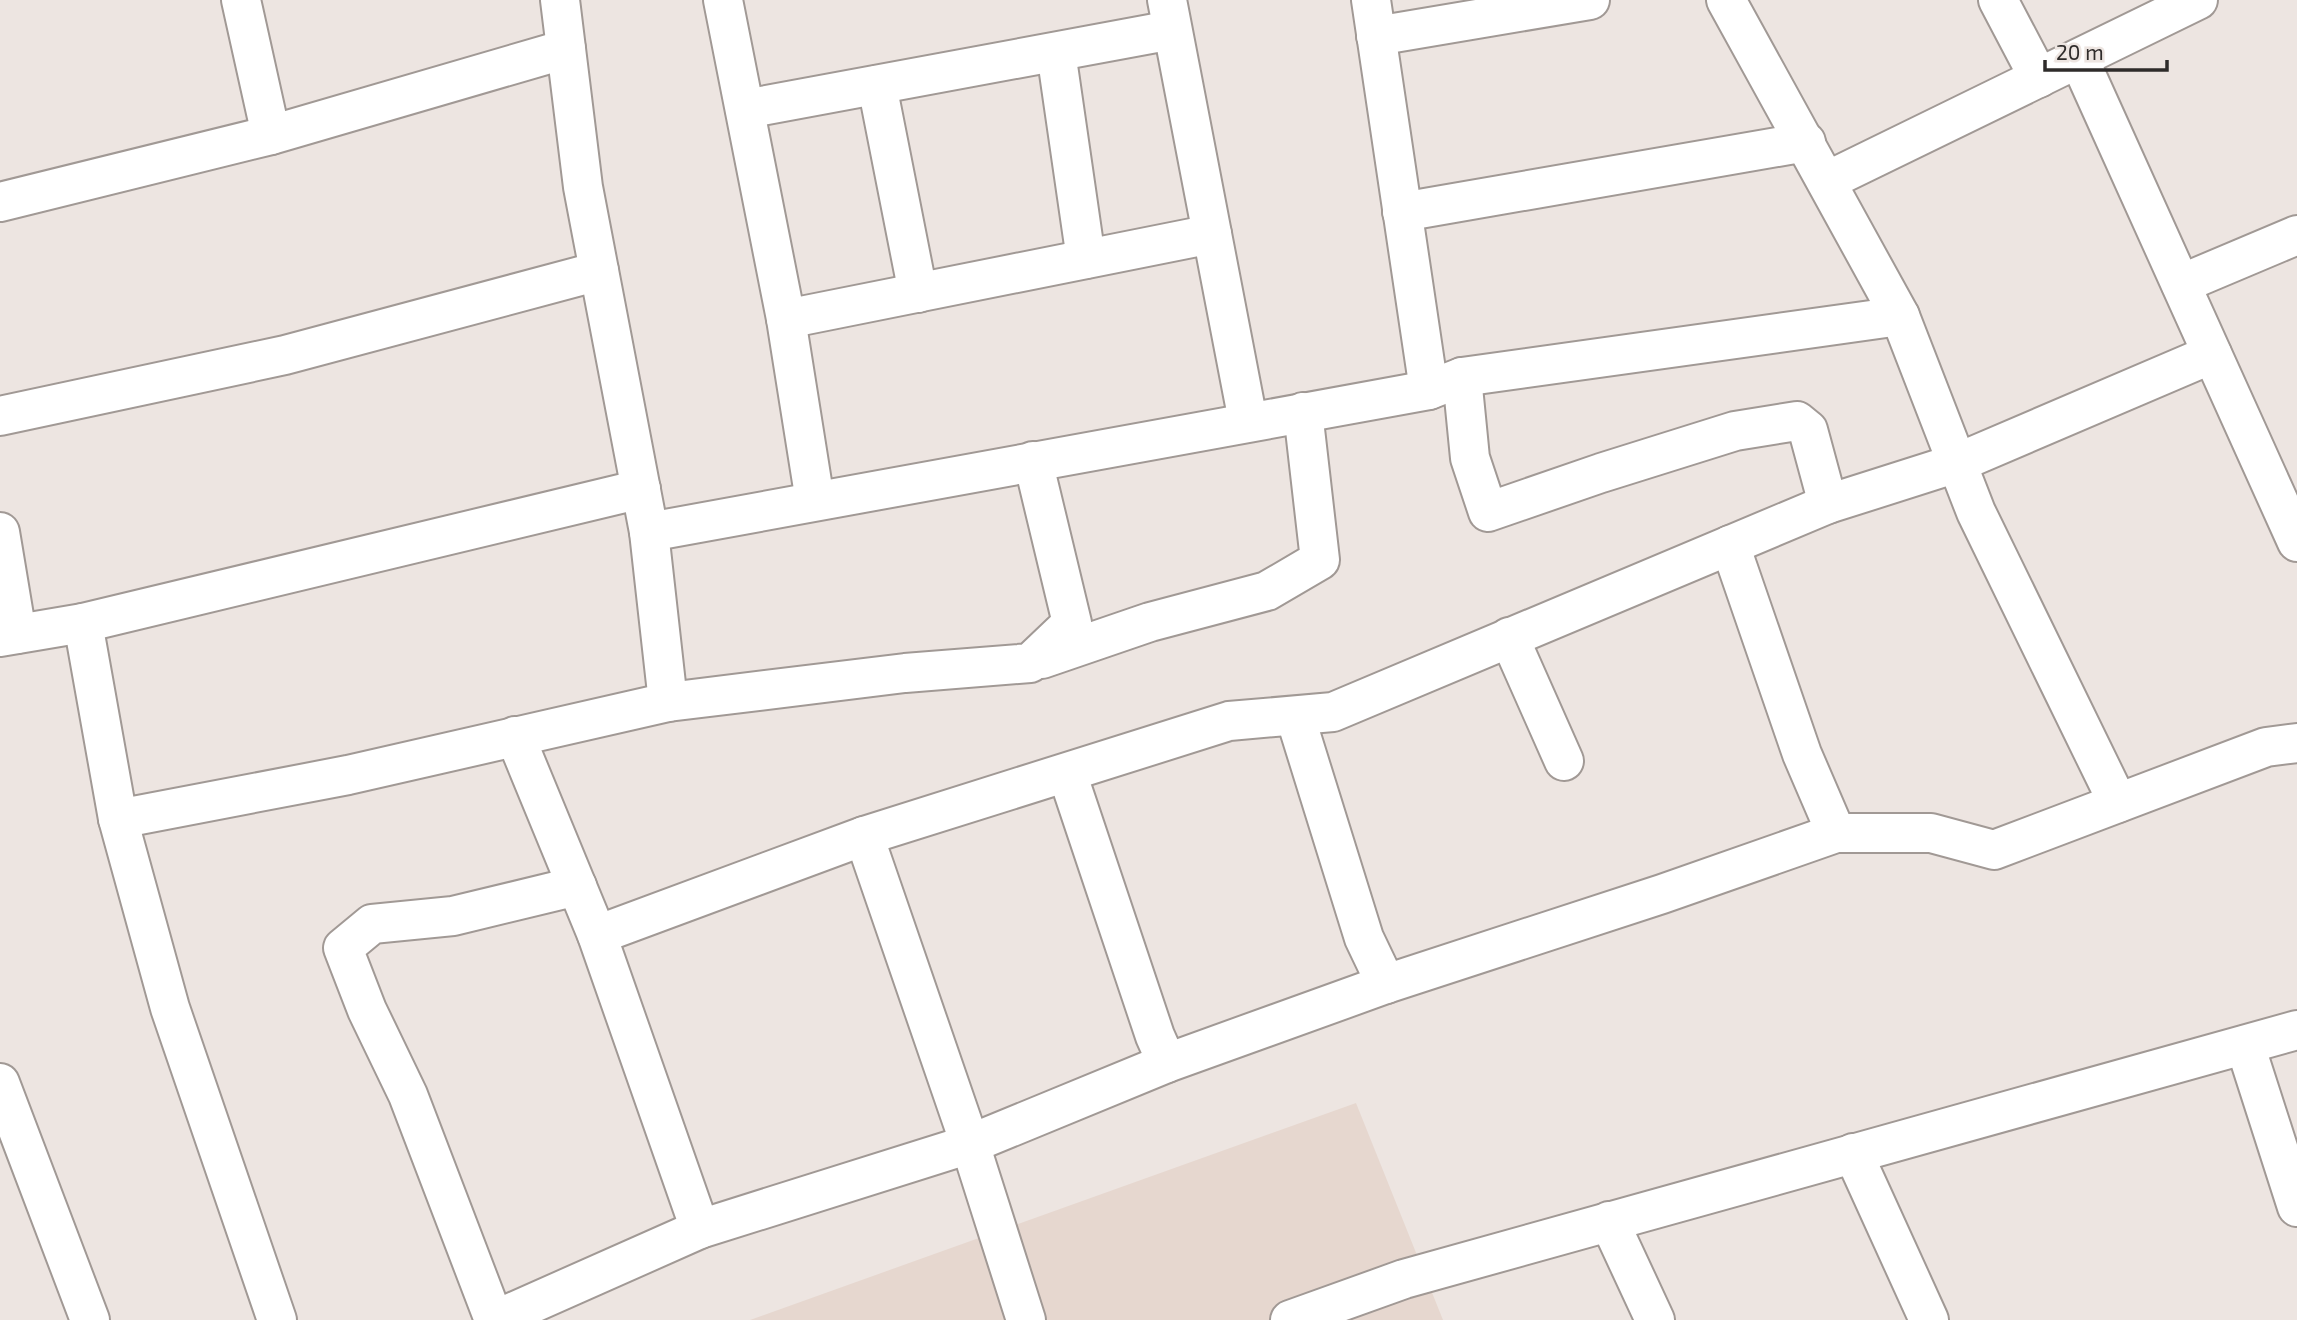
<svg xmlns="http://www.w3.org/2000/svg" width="2297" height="1320" font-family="'Exo 2',sans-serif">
<rect width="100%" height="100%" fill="#ede5e1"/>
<polygon fill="#e6d7cf" points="1356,1103 1443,1320 750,1320"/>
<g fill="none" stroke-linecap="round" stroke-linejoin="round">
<g stroke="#a19995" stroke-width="42">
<g id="minor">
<polyline points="241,0 271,135"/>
<polyline points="560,0 583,187 649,532 668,702"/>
<polyline points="723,0 786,319 815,501"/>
<polyline points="1167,0 1248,421"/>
<polyline points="1371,0 1429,390"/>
<polyline points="1726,0 1900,316 1976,512 2118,803"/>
<polyline points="1998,0 2039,78"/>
<polyline points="1376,36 1590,0"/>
<polyline points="1056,52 1086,259"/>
<polyline points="2079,59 2297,542"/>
<polyline points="877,85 918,293"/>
<polyline points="745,109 1172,30"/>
<polyline points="1827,181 2198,0"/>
<polyline points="0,202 271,135 566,49"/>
<polyline points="1402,212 1806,142"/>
<polyline points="2181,284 2297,235"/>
<polyline points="786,319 1212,234"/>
<polyline points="1462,377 1470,458 1488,512 1601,473 1735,431 1797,421 1808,430 1828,504"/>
<polyline points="0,416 285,355 599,271"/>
<polyline points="0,532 17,634"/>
<polyline points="649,532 1429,390 1462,377 1900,316"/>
<polyline points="1730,545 1802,754 1836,833"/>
<polyline points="83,623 118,819 170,1008 277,1320"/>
<polyline points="0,637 83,623 641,489"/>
<polyline points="1509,637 1564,761"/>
<polyline points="1042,659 1150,622 1267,591 1320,560 1303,412"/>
<polyline points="1295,716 1364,938 1386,984"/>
<polyline points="515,736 597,935 700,1229"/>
<polyline points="1067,773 1155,1036 1167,1063"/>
<polyline points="118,819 348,775 668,702 905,673 1030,663 1072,623 1033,461"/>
<polyline points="864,836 970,1144 1026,1320"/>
<polyline points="597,935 864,836 1229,721 1333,712 1828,504 1957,463 2212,354"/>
<polyline points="2245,1045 2297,1207"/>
<polyline points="0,1083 90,1320"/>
<polyline points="1853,1153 1929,1320"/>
<polyline points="1609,1221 1655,1320"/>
<polyline points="494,1320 408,1095 367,1010 343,948 372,924 453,916 577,886"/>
<polyline points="495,1320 700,1229 970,1144 1167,1063 1386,984 1662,894 1836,833 1931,833 1994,850 2266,747 2297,743"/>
<polyline points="1290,1320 1404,1279 2297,1030"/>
</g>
</g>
<use href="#minor" stroke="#fff" stroke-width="38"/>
</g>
<path d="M2045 60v10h122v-10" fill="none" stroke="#2e2b2a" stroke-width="3.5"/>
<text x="2056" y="60" font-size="21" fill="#2e2b2a" stroke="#ede5e1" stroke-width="5" paint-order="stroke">20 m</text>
</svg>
